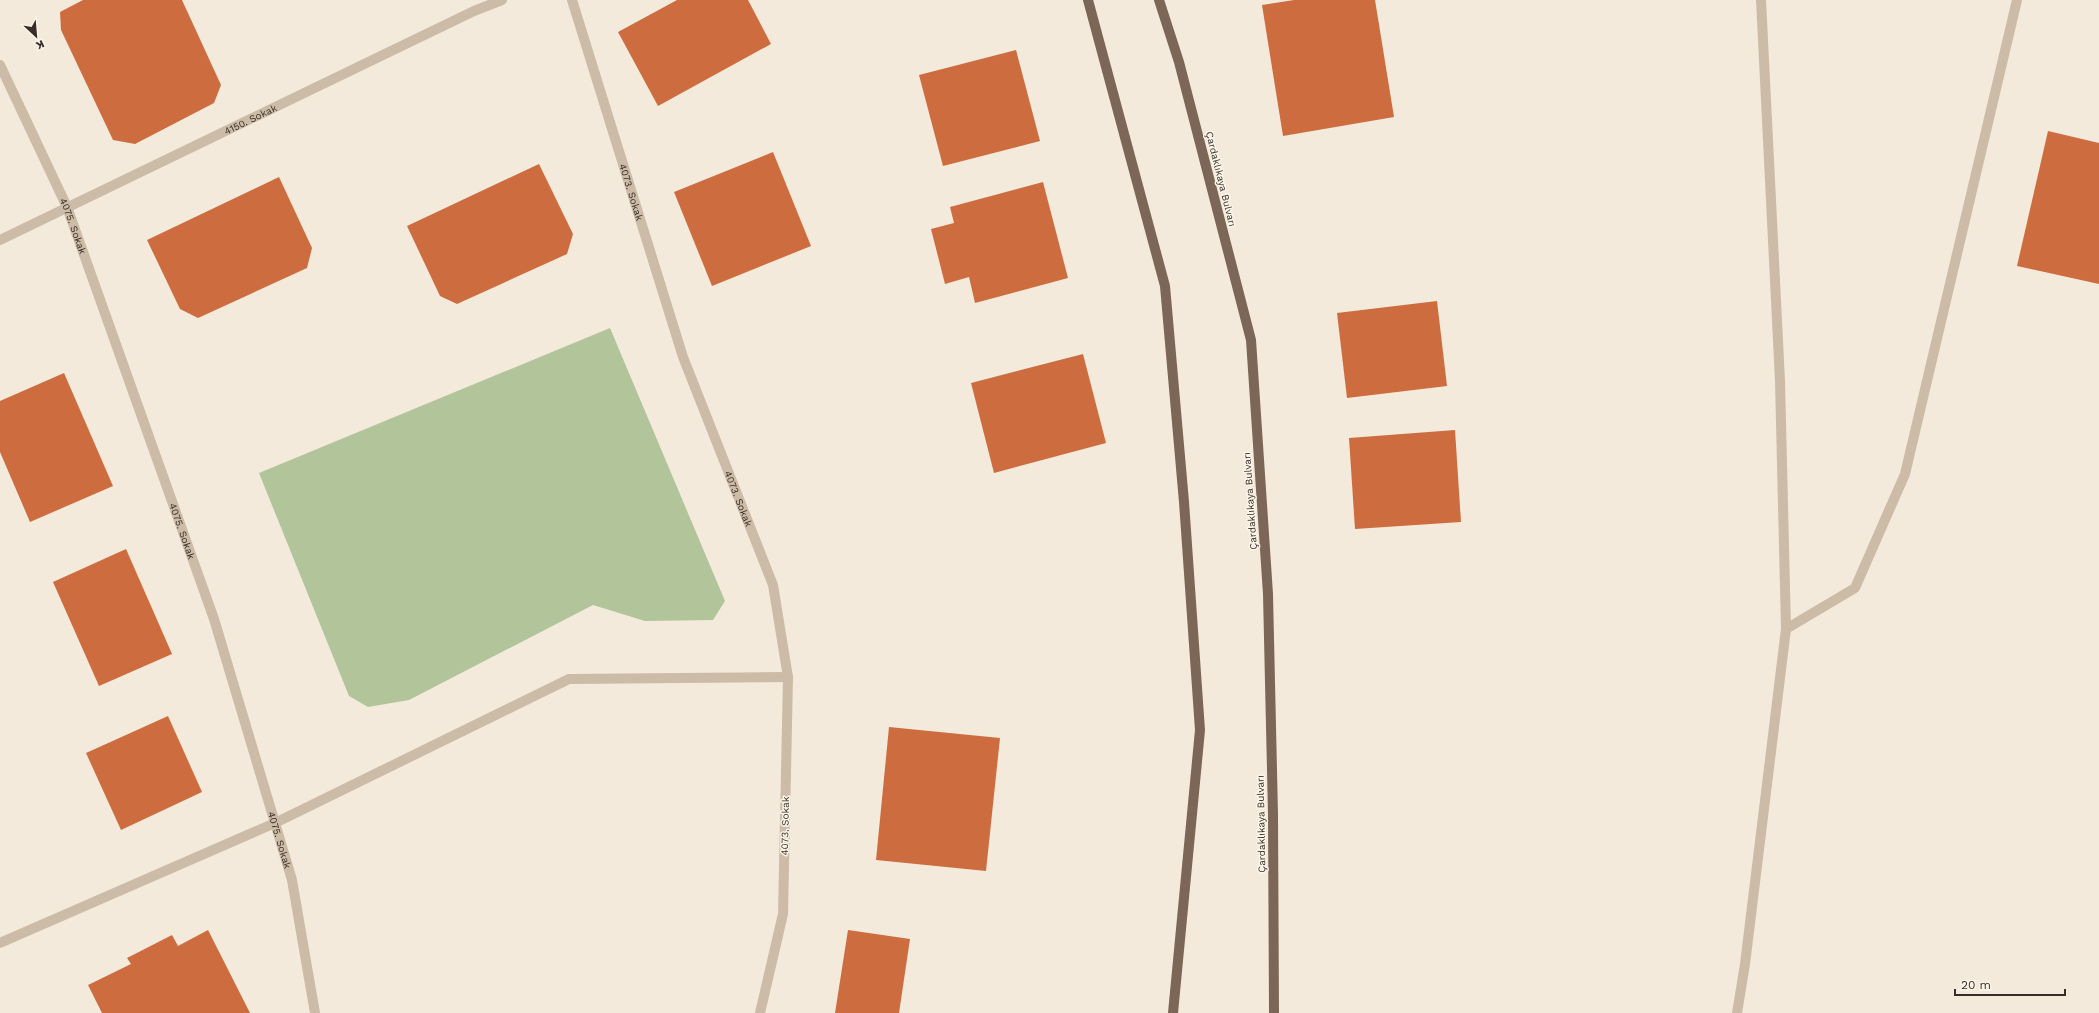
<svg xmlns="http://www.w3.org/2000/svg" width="2099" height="1013" font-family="'Work Sans',sans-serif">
<rect width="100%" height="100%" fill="#f3eadb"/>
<polygon fill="#b2c49a" points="610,328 725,601 713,620 645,621 593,605 409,700 368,707 349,696 259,473"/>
<g fill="#cd6d3f">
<polygon points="83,0 182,0 221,85 214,103 135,144 113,140 61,30 60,12"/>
<polygon points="677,0 748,0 771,44 658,106 618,32"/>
<polygon points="1294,0 1375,0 1394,117 1283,136 1262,5"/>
<polygon points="1016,50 1040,141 943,166 919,75"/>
<polygon points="2048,131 2099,143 2099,284 2017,266"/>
<polygon points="773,152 811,246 712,286 674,192"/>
<polygon points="539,164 573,234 567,254 457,304 440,296 407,226"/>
<polygon points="279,177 312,248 307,268 198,318 180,309 147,240"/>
<polygon points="1043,182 1068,278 975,303 969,277 945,284 931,229 954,223 950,207"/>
<polygon points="1437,301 1447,386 1347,398 1337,313"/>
<polygon points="1083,354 1106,443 994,473 971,383"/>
<polygon points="64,373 113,486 30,522 0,452 0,401"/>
<polygon points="1455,430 1461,522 1355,529 1349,438"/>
<polygon points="126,549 172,654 99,686 53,582"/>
<polygon points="168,716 202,792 121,830 86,753"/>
<polygon points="889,727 1000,738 986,871 876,860"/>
<polygon points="208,930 250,1013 102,1013 88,985 131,964 127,958 172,935 178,946"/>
<polygon points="848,930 910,939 899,1013 835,1013"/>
</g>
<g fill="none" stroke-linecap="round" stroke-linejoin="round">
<g stroke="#ccbba6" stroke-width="10">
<path id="s1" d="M572,0L683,357L773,585L788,677L783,914L760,1013"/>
<path id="s2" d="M0,65L67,207L214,619L292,880L315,1013"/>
<path id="s3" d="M0,240L474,11L502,0"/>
<polyline points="1786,629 1855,588 1905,474 2017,0"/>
<polyline points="0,943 275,823 569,679 788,677"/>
<polyline points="1737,1013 1745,964 1786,629 1780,381 1761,0"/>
</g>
<g stroke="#7b6657" stroke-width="10">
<polyline points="1088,0 1165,286 1184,502 1200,730 1173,1013"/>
<polyline points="1159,0 1179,62 1251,340 1268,594 1273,814 1274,1013"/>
</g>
</g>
<g text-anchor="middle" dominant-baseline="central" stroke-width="3" stroke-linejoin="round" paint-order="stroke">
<g font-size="10" fill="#382e27" stroke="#fbf4e8">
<text stroke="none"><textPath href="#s3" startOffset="278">4150. Sokak</textPath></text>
<text transform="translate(1221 179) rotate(76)">Çardaklıkaya Bulvarı</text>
<text stroke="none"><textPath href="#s1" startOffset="201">4073. Sokak</textPath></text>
<text stroke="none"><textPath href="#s2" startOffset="177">4075. Sokak</textPath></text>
<text stroke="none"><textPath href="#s1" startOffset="526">4073. Sokak</textPath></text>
<text transform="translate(1250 501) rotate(-94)">Çardaklıkaya Bulvarı</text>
<text stroke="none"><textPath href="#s2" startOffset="501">4075. Sokak</textPath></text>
<text transform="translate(1261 824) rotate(-91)">Çardaklıkaya Bulvarı</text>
<text transform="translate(785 826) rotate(-89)">4073. Sokak</text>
<text stroke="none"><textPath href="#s2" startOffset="825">4075. Sokak</textPath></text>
</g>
</g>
<g transform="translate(36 36) rotate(154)" stroke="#fbf4e8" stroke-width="3" paint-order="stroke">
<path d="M0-3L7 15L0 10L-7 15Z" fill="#382e27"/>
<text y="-6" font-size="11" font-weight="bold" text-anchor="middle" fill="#382e27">K</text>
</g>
<path d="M1955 989v6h110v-6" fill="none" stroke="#382e27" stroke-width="2"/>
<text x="1961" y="989" font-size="12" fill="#382e27" stroke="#fbf4e8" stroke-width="3" paint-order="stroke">20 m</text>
</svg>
